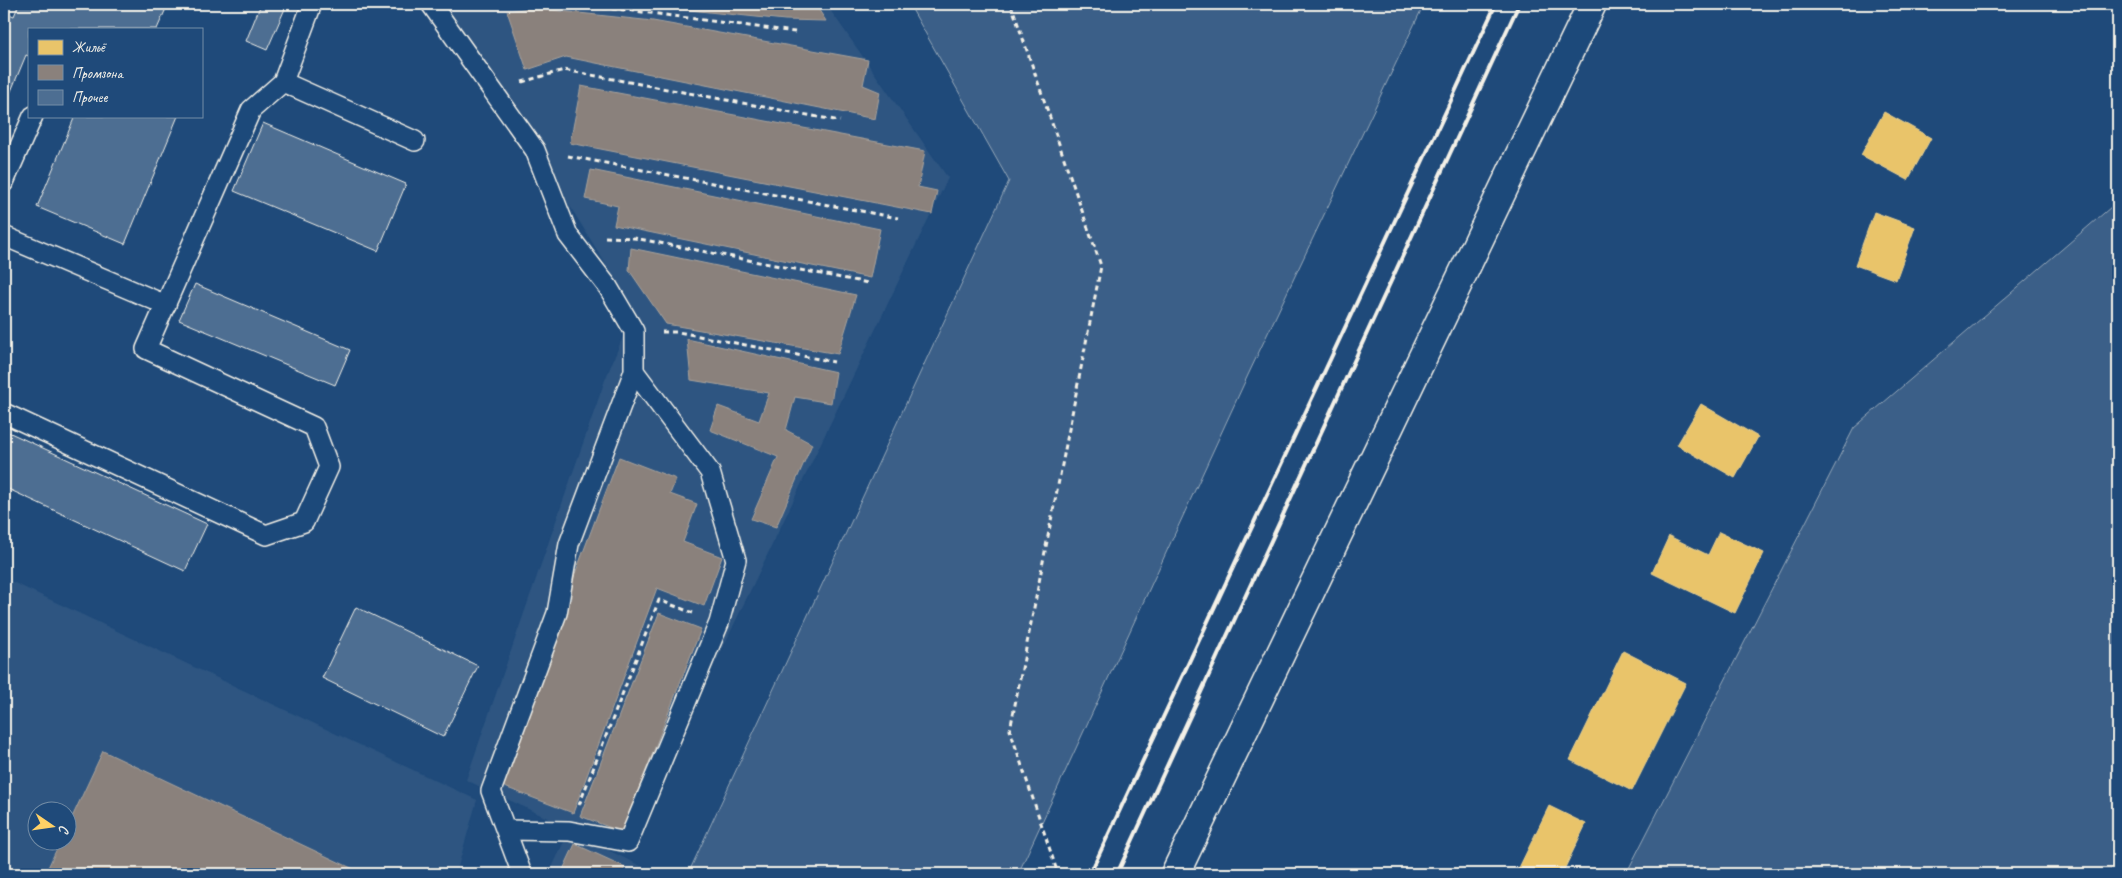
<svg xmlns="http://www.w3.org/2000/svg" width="2122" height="878" font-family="Caveat,sans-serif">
<rect width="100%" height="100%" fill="#1f4a7a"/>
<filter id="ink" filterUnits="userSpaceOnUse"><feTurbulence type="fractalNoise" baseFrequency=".02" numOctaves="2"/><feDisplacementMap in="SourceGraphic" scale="10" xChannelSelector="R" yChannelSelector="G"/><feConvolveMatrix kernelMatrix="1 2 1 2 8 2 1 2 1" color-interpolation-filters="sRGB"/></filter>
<g filter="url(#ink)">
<g fill="#2d5581" fill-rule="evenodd">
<polygon points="445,4 826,4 948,178 624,854 466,780 605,380 634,310"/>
<path d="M4,578L477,800L456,874H4ZM38,810H68V840H38Z"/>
<polygon points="569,831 657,874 549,874"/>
</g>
<g fill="#3a5f88" stroke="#97a8b8">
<polygon points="909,4 1424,4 1248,375 1018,874 688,874 1009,181"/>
<polygon points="2118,201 2118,874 1626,874 1854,428"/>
</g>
<g fill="#e9c46a" stroke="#ecd290">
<polygon points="1884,112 1931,138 1908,180 1861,155"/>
<polygon points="1874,212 1915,227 1896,280 1855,265"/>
<polygon points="1701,404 1758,437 1735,478 1677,445"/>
<polygon points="1719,532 1764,553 1735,613 1652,573 1669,536 1708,555"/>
<polygon points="1623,651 1686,683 1632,791 1570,760"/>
<polygon points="1549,806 1586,824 1562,874 1516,874"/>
</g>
<g fill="#8a817c" stroke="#aaa39c">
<polygon points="632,4 815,4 826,21 785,20"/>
<polygon points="532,8 653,21 868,60 863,85 880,92 875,119 566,57 527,70 507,11"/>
<polygon points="581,86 925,151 918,187 937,191 932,214 570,143"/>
<polygon points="591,170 880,229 870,278 614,225 618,206 585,199"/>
<polygon points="631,248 856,295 838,354 666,324 629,270"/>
<polygon points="687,339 836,372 831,403 795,397 786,430 812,444 776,527 751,519 778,457 710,430 718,406 759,421 769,393 691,380"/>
<polygon points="619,457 676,479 670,494 697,504 683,542 722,557 704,606 657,588 573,813 502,786 572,597 567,595"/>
<polygon points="659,613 701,629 622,832 580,816"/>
<polygon points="103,751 364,874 45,874 61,840 68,840 68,826"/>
<polygon points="575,844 625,867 622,874 561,874"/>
</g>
<g fill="#4d6e92" stroke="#f4f1e8">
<polygon points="19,4 168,4 157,29 29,29 29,56 26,55 4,108 4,12 14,16"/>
<polygon points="261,4 287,4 267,50 246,41"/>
<polygon points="75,116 178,116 125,244 37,207"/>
<polygon points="263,123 406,184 378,251 234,191"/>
<polygon points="195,284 350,350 335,385 179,320"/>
<polygon points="4,430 207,524 185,571 4,487"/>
<polygon points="356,607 478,666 443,737 322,678"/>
</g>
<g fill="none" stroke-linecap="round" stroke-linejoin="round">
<g stroke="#f4f1e8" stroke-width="22">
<g id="service">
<polyline points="431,4 535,150 568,235 608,287 634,331 634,371 569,544 557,613 491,791 522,874"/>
<polyline points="283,82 415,141"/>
<polyline points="4,182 33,116"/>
<polyline points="4,236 166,305"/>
<polyline points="4,413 266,535 304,522 329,467 314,427 146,349 251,110 283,82 312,4"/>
<polyline points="507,830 569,831 628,842 719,623 736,560 710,472 634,371"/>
</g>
</g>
<g stroke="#f4f1e8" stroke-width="31">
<polyline id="minor" points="1175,874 1592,4"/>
</g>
<g stroke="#f4f1e8" stroke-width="3" stroke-dasharray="5 4" stroke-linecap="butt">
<polyline points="558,4 627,10 795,32"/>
<polyline points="1011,4 1101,266 1010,730 1058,874"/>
<polyline points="522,82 564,70 840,121"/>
<polyline points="568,156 898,218"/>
<polyline points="605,237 634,238 868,283"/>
<polyline points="662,332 678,332 834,362"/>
<polyline points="579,805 659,600 693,613"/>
</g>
<use href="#service" stroke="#1f4a7a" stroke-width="19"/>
<use href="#minor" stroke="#1f4a7a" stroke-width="28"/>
<g stroke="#f4f1e8" stroke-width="4">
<polyline points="1090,874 1496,4"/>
<polyline points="1117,874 1519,4"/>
</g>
</g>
</g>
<rect width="2122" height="878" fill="none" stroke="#1f4a7a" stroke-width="20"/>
<rect x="10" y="10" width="2102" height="858" fill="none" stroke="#f4f1e8" stroke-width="2" filter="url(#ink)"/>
<rect x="28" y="28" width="175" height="90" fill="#1f4a7a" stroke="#748da6"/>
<rect x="38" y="40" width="25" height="15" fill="#e9c46a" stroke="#748da6"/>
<text x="72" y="52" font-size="15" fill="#f4f1e8">Жильё</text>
<rect x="38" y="65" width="25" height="15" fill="#8a817c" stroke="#748da6"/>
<text x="72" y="78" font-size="15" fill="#f4f1e8">Промзона</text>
<rect x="38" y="90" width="25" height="15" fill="#4d6e92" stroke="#748da6"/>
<text x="72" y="102" font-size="15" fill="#f4f1e8">Прочее</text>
<g transform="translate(52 826) rotate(103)"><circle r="24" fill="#1f4a7a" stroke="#748da6"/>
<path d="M0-4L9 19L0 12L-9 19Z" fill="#ffd166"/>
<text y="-8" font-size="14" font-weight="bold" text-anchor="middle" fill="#f4f1e8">С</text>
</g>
</svg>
